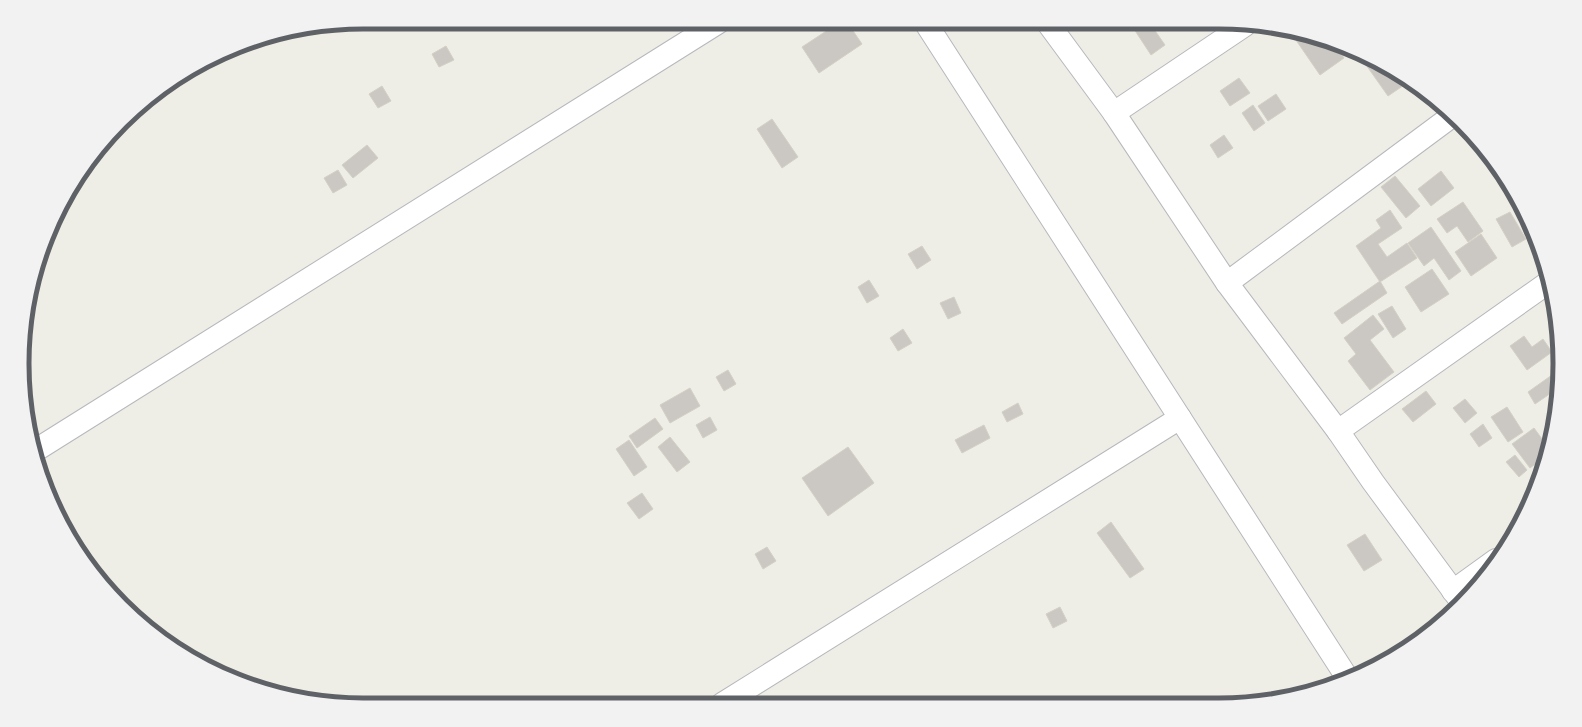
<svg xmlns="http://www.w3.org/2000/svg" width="1582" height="727" font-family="'Golos Text',sans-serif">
<rect width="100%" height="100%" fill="#efeee6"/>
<g fill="#cbc8c4" stroke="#d3d0c5">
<polygon points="840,22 847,22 862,44 819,73 802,47"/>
<polygon points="1138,22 1149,22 1165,45 1151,55 1132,26"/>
<polygon points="1289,30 1334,43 1344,58 1320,75"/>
<polygon points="446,46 454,60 439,67 432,54"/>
<polygon points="1369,59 1408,79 1410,81 1388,96 1364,62"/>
<polygon points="1239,78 1250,93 1230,106 1220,91"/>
<polygon points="382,86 391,101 378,108 369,94"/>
<polygon points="1276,94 1286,109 1268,121 1258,106"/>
<polygon points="1253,105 1265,123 1254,131 1242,113"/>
<polygon points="772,119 798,157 782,168 757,129"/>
<polygon points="1224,135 1233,148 1218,158 1210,145"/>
<polygon points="367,145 378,158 353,178 342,165"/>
<polygon points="338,170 347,185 333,193 324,178"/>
<polygon points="1441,171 1454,188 1431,206 1418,189"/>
<polygon points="1395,176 1420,206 1406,218 1381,187"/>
<polygon points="1463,202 1483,231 1468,242 1457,226 1447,233 1437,219"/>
<polygon points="1390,210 1402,228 1378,244 1387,257 1407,243 1417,258 1380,282 1356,246 1381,228 1376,220"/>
<polygon points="1510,212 1526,239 1512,247 1496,219"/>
<polygon points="1431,227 1461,271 1449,280 1434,258 1424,266 1408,243"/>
<polygon points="1481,234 1497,258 1471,276 1455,252"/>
<polygon points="922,246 931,260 917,269 908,254"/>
<polygon points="1432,269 1449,294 1421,312 1405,287"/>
<polygon points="869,280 879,296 867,303 858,287"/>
<polygon points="1380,281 1387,293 1342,324 1334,313"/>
<polygon points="954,297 961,313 948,319 940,303"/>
<polygon points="1392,306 1406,329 1393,338 1378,314"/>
<polygon points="1373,315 1384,329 1370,340 1394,372 1370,390 1348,361 1356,354 1344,338"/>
<polygon points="903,329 912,343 898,351 890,338"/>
<polygon points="1524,336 1532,347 1543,339 1552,352 1527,370 1510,346"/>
<polygon points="728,370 736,384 724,391 716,377"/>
<polygon points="1559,370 1557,389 1535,404 1528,392"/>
<polygon points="690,388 700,406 670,423 660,405"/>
<polygon points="1426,391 1436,404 1413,422 1402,409"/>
<polygon points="1465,399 1477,413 1465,423 1453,408"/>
<polygon points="1018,403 1023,414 1007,422 1002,412"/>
<polygon points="1507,407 1523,432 1508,442 1491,417"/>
<polygon points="710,417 717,430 703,438 696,425"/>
<polygon points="655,418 663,429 637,448 629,436"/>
<polygon points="1483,424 1492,438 1479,447 1470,434"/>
<polygon points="984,425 990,438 962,453 955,440"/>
<polygon points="1534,428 1548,447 1545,457 1530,468 1512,444"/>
<polygon points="670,437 690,462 677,472 658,447"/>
<polygon points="629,440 647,467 634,476 616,449"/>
<polygon points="848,447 874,483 828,516 802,478"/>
<polygon points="1515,455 1527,470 1519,477 1506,462"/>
<polygon points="642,493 653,509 639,519 627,503"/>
<polygon points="1111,522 1144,569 1130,578 1097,533"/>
<polygon points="1365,534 1382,560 1364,571 1347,545"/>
<polygon points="767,547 776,561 763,569 755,554"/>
<polygon points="1060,607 1067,621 1053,628 1046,614"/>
</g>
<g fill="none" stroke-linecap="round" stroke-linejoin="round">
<g stroke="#b6b8bc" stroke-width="24">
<g id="minor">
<polyline points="925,22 1348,679"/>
<polyline points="1047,22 1114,113 1227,283 1338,431 1373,482 1460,600"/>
<polyline points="1114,113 1245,25"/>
<polyline points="1227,283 1452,116"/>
<polyline points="1338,431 1549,282"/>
<polyline points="36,450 719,22"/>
<polyline points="1453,591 1496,560"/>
<polyline points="722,704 1180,418"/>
</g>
</g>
<use href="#minor" stroke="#fff" stroke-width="22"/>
</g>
<path d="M0 0H1582V727H0ZM363 29H1219A334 334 0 0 1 1553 363V364A334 334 0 0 1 1219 698H363A334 334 0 0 1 29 364V363A334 334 0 0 1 363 29Z" fill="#f2f2f3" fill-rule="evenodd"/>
<path fill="none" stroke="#5e6166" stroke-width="5" d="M363 29H1219A334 334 0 0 1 1553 363V364A334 334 0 0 1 1219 698H363A334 334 0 0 1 29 364V363A334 334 0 0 1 363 29Z"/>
</svg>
